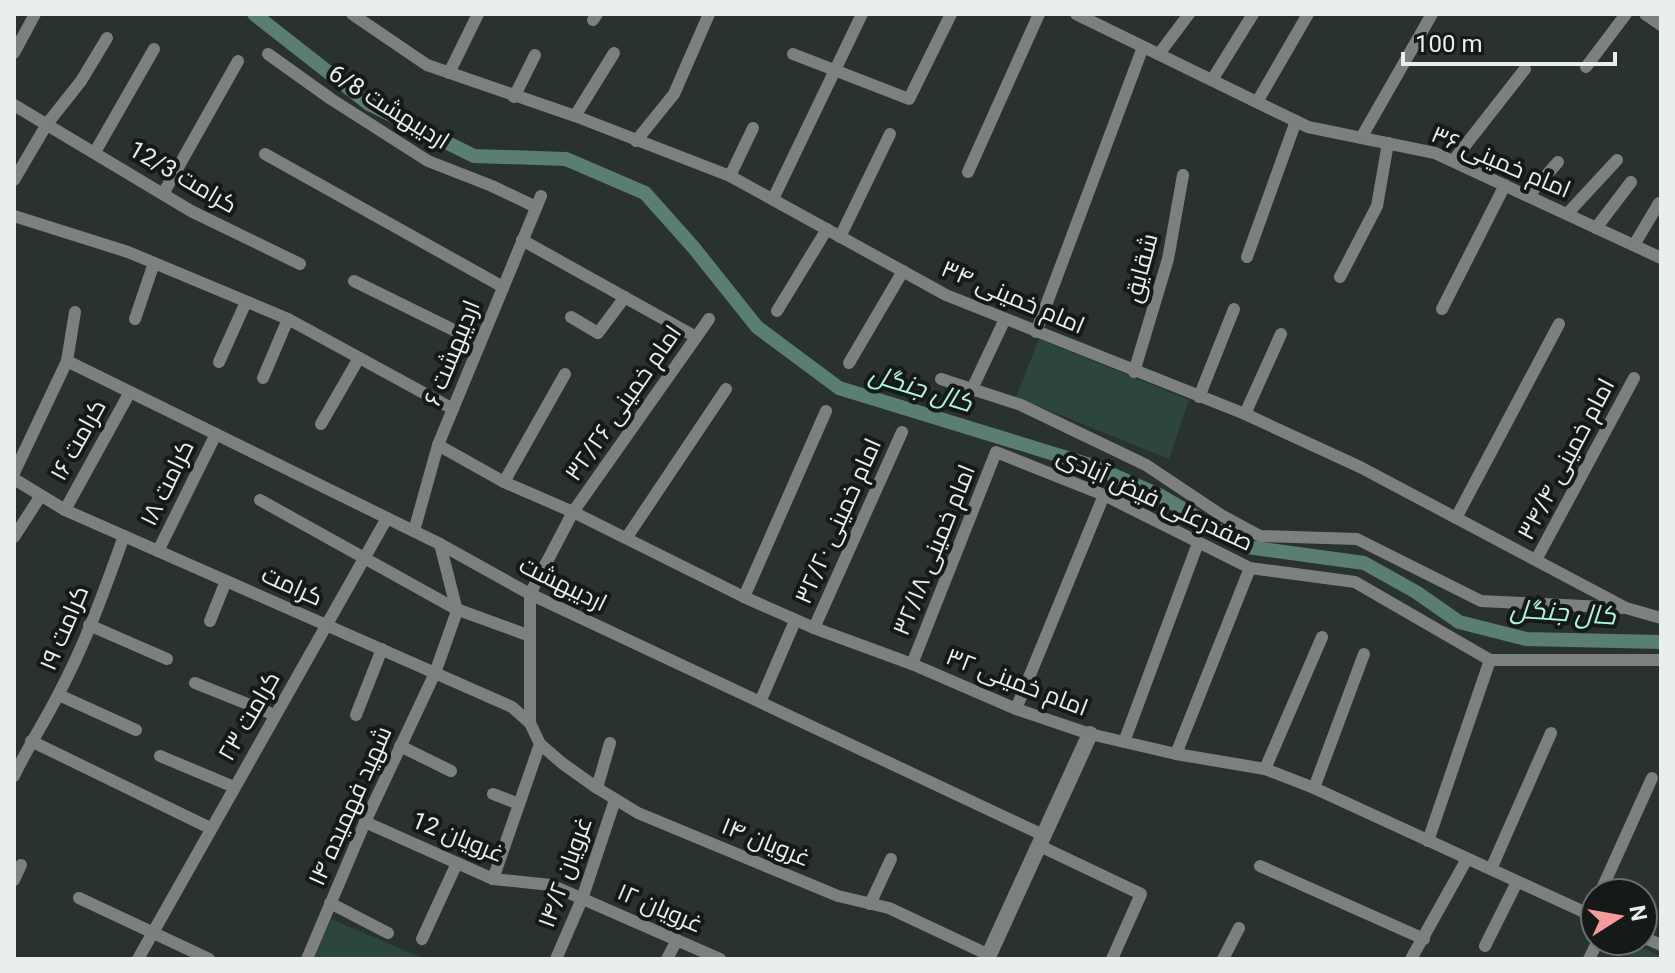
<svg xmlns="http://www.w3.org/2000/svg" width="1675" height="973" font-family="Roboto,Cairo,sans-serif">
<rect width="100%" height="100%" fill="#29322f"/>
<g fill="#2c453d">
<polygon points="1039,339 1189,400 1169,459 1016,397"/>
<polygon points="331,919 425,959 314,959"/>
<polygon points="1606,941 1627,941 1661,956 1661,959 1636,959 1604,945"/>
</g>
<g fill="none" stroke-linecap="round" stroke-linejoin="round">
<polyline stroke="#5a7e72" stroke-width="14" points="254,14 369,104 474,156 566,159 645,193 694,248 757,327 839,388 1090,465 1161,496 1247,547 1364,563 1416,592 1459,622 1526,639 1661,642"/>
<g stroke="#7c807f" stroke-width="12">
<polyline points="352,14 427,65 575,116 730,176 946,295 1245,414 1360,467 1626,608 1661,618"/>
<polyline points="1076,14 1308,127 1435,153 1661,258"/>
<polyline points="1645,14 1661,25"/>
<polyline points="593,20 597,14"/>
<polyline points="14,53 35,14"/>
<polyline points="268,54 331,99 428,161 492,186 536,207"/>
<polyline points="793,54 909,99 951,14"/>
<polyline points="1159,54 1189,14"/>
<polyline points="1586,67 1626,14"/>
<polyline points="449,73 478,14"/>
<polyline points="1212,80 1253,14"/>
<polyline points="514,97 535,55"/>
<polyline points="1257,102 1308,14"/>
<polyline points="14,105 191,211 300,264"/>
<polyline points="575,116 614,53"/>
<polyline points="1361,138 1432,14"/>
<polyline points="636,141 674,94 709,14"/>
<polyline points="95,152 154,49"/>
<polyline points="265,154 503,287"/>
<polyline points="1453,161 1525,69"/>
<polyline points="968,172 1039,14"/>
<polyline points="730,176 753,128"/>
<polyline points="14,180 47,124 81,81 107,38"/>
<polyline points="163,194 238,61"/>
<polyline points="1528,196 1558,162"/>
<polyline points="773,199 862,14"/>
<polyline points="1567,214 1617,160"/>
<polyline points="14,216 128,252 288,319 453,409"/>
<polyline points="1596,228 1631,182"/>
<polyline points="840,237 890,134"/>
<polyline points="522,240 696,337"/>
<polyline points="1634,245 1659,203"/>
<polyline points="1247,257 1296,121"/>
<polyline points="1340,277 1377,206 1388,143"/>
<polyline points="354,281 480,343"/>
<polyline points="1442,309 1505,185"/>
<polyline points="777,311 827,229"/>
<polyline points="571,317 598,333 625,297"/>
<polyline points="135,319 154,263"/>
<polyline points="1036,332 1143,47"/>
<polyline points="67,361 440,544 530,594 1045,836"/>
<polyline points="219,362 246,302"/>
<polyline points="849,363 903,271"/>
<polyline points="1134,372 1168,259 1183,175"/>
<polyline points="263,378 288,319"/>
<polyline points="941,379 1021,405 1146,465 1221,515 1260,536 1357,539 1481,601 1623,608"/>
<polyline points="972,389 1005,319"/>
<polyline points="1199,397 1234,309"/>
<polyline points="1245,414 1281,334"/>
<polyline points="321,424 359,358"/>
<polyline points="438,445 504,482 573,512 744,597 814,628 912,664 1016,709 1090,734 1176,754 1265,769 1314,788 1595,917"/>
<polyline points="14,473 67,361 75,312"/>
<polyline points="14,479 65,510 512,707 530,723 540,744 562,763 597,788 638,813 838,896 889,908 989,955"/>
<polyline points="504,482 565,374"/>
<polyline points="260,500 456,609 530,636"/>
<polyline points="65,510 130,392"/>
<polyline points="1456,518 1559,324"/>
<polyline points="414,531 438,445 541,196"/>
<polyline points="14,537 40,497"/>
<polyline points="627,537 726,389"/>
<polyline points="158,551 216,434"/>
<polyline points="1536,560 1634,378"/>
<polyline points="744,597 826,411"/>
<polyline points="210,621 226,581"/>
<polyline points="89,625 167,659"/>
<polyline points="814,628 902,432"/>
<polyline points="912,664 996,452 1104,495 1250,568 1355,582 1490,660 1661,660"/>
<polyline points="195,683 275,715"/>
<polyline points="59,695 136,730"/>
<polyline points="760,702 795,621"/>
<polyline points="1016,709 1104,495"/>
<polyline points="356,715 382,649"/>
<polyline points="530,723 530,594 573,512 709,319"/>
<polyline points="31,741 210,828"/>
<polyline points="1124,742 1198,543"/>
<polyline points="400,746 451,771"/>
<polyline points="1176,754 1250,568"/>
<polyline points="160,756 234,787"/>
<polyline points="1265,769 1322,637"/>
<path d="M14,776C27,748 44,723 58,695C85,645 105,589 124,536"/>
<polyline points="597,788 610,743"/>
<polyline points="1314,788 1364,654"/>
<polyline points="493,794 519,804"/>
<polyline points="365,822 493,879 551,885 720,959"/>
<polyline points="1428,841 1490,660"/>
<polyline points="1040,846 1141,894 1112,959"/>
<polyline points="1260,866 1424,939"/>
<polyline points="1491,869 1551,733"/>
<polyline points="493,879 540,744"/>
<polyline points="14,880 21,865"/>
<polyline points="1600,893 1652,778"/>
<polyline points="79,898 209,959"/>
<polyline points="330,903 388,933"/>
<polyline points="870,904 891,859"/>
<polyline points="1643,937 1661,945"/>
<polyline points="422,939 457,863"/>
<polyline points="1485,946 1517,882"/>
<polyline points="138,959 387,518"/>
<polyline points="307,959 365,822 435,673 457,611 440,544"/>
<polyline points="556,959 582,899 615,800"/>
<polyline points="667,959 677,940"/>
<polyline points="1223,959 1239,928"/>
<polyline points="1411,959 1467,859"/>
<polyline points="1589,959 1598,941"/>
</g>
<polyline stroke="#7c807f" stroke-width="16" points="987,959 1090,734"/>
</g>
<g text-anchor="middle" dominant-baseline="central" stroke-width="8" stroke-linejoin="round" paint-order="stroke">
<g font-size="24" fill="#eaefed" stroke="#151917">
<text transform="translate(389 107) rotate(32)">اردیبهشت 6/8</text>
<text transform="translate(1501 162) rotate(23)">امام خمینی ۳۶</text>
<text transform="translate(183 177) rotate(30)">کرامت 12/3</text>
<text transform="translate(1141 268) rotate(-75)">شقایق</text>
<text transform="translate(1013 297) rotate(23)">امام خمینی ۳۴</text>
<text transform="translate(452 353) rotate(-68)">اردیبهشت ۶</text>
<text transform="translate(623 403) rotate(-55)">امام خمینی ۳۲/۲۶</text>
<text transform="translate(78 440) rotate(-61)">کرامت ۱۶</text>
<text transform="translate(1566 459) rotate(-62)">امام خمینی ۳۴/۴</text>
<text transform="translate(167 483) rotate(-64)">کرامت ۱۸</text>
<text transform="translate(1155 499) rotate(25)">صفدرعلی فیض آبادی</text>
<text transform="translate(838 521) rotate(-66)">امام خمینی ۳۲/۲۰</text>
<text transform="translate(934 550) rotate(-68)">امام خمینی ۳۲/۱۸</text>
<text transform="translate(563 584) rotate(26)">اردیبهشت</text>
<text transform="translate(292 586) rotate(24)">کرامت</text>
<text transform="translate(64 628) rotate(-67)">کرامت ۱۹</text>
<text transform="translate(1017 682) rotate(21)">امام خمینی ۳۲</text>
<text transform="translate(249 716) rotate(-60)">کرامت ۲۳</text>
<text transform="translate(350 806) rotate(-66)">شهید فهمیده ۱۴</text>
<text transform="translate(458 837) rotate(22)">غرویان 12</text>
<text transform="translate(766 842) rotate(22)">غرویان ۱۴</text>
<text transform="translate(565 872) rotate(-70)">غرویان ۱۴/۲</text>
<text transform="translate(660 908) rotate(23)">غرویان ۱۲</text>
</g>
<g font-size="26" font-style="italic" fill="#aff4de" stroke="#151917">
<text transform="translate(921 388) rotate(17)">کال جنگل</text>
<text transform="translate(1563 612) rotate(4)">کال جنگل</text>
</g>
</g>
<rect width="1675" height="973" fill="none" stroke="#eaefed" stroke-width="32"/>
<g transform="translate(1619 917) rotate(79)"><circle r="38" fill="#151917" stroke="#6a6f6d" stroke-width="2"/>
<path d="M0-6L14 30L0 20L-14 30Z" fill="#f59b9e"/>
<text y="-12" font-size="22" font-weight="bold" text-anchor="middle" fill="#eaefed">N</text>
</g>
<path d="M1403 52v12h212v-12" fill="none" stroke="#eaefed" stroke-width="4"/>
<text x="1415" y="52" font-size="24" fill="#eaefed" stroke="#151917" stroke-width="6" paint-order="stroke">100 m</text>
</svg>
